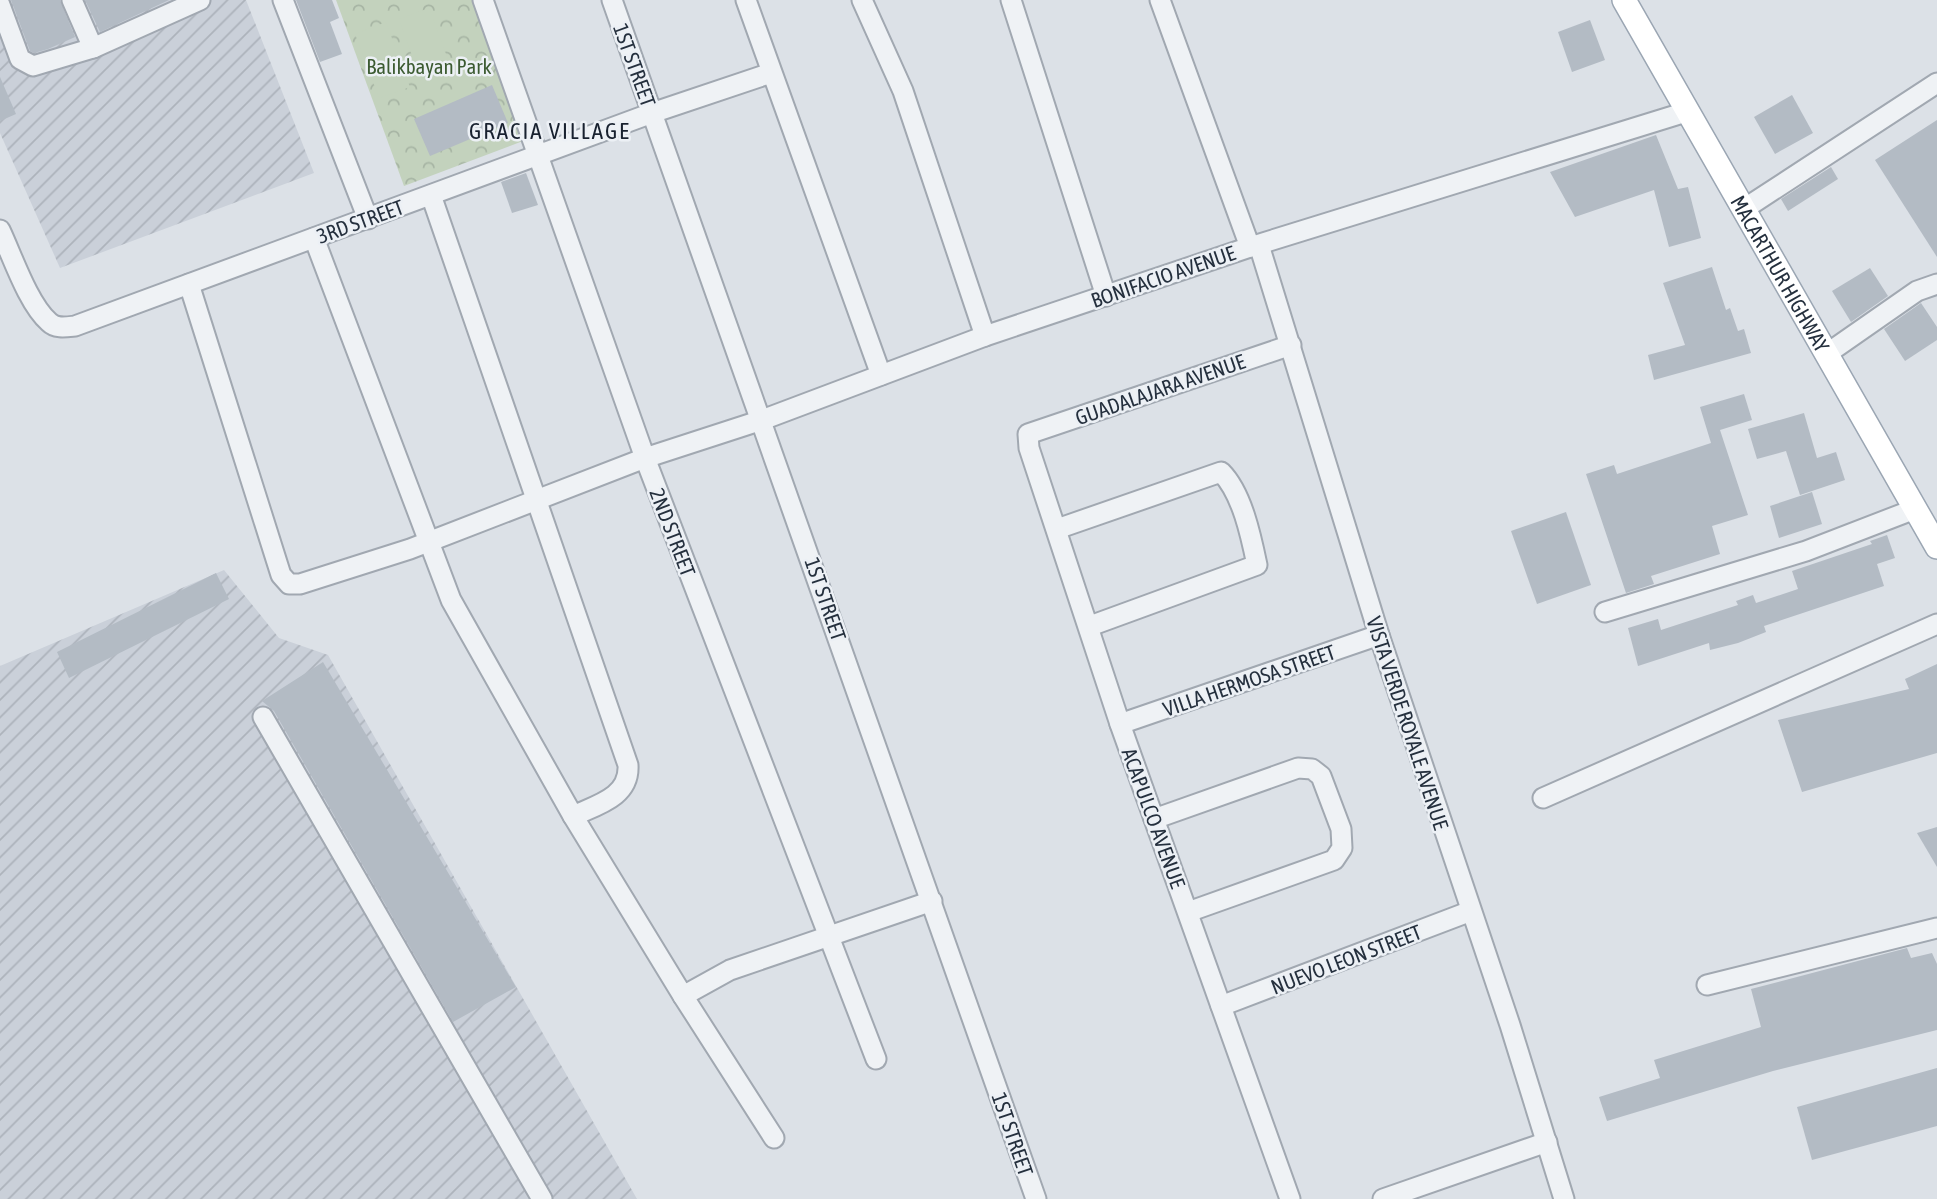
<svg xmlns="http://www.w3.org/2000/svg" width="1937" height="1199" font-family="'Asap Condensed',sans-serif">
<defs>
<pattern id="industrial-furrows" width="10" height="10" patternUnits="userSpaceOnUse" patternTransform="scale(1.75)"><rect width="10" height="10" fill="#cad0d9"/><path d="M-1 1l2-2M0 10L10 0M9 11l2-2" fill="none" stroke="#adb3bb"/></pattern>
<pattern id="park-crowns" width="20" height="18" patternUnits="userSpaceOnUse" patternTransform="scale(1.75)"><rect width="20" height="18" fill="#c3d2bd"/><path d="M2 6a3 3 0 1 1 6 0M12 15a3 3 0 1 1 6 0" fill="none" stroke="#a7b5a4"/></pattern>
</defs>
<rect width="100%" height="100%" fill="#dce1e7"/>
<g fill="url(#industrial-furrows)">
<polygon points="0,0 246,0 314,173 60,268 0,133"/>
<polygon points="224,570 279,638 328,655 637,1199 0,1199 0,666"/>
</g>
<polygon fill="url(#park-crowns)" points="336,0 474,0 523,141 404,186"/>
<g fill="#c3d2bd">
<polygon points="429,8 453,73 422,84 399,19"/>
<polygon points="386,22 410,87 379,98 355,34"/>
</g>
<g fill="#b3bbc4">
<polygon points="11,0 60,0 75,37 48,49 34,53 30,51"/>
<polygon points="85,0 169,0 100,32"/>
<polygon points="296,0 332,0 339,18 330,22 342,54 320,62"/>
<polygon points="1590,20 1605,60 1572,72 1558,32"/>
<polygon points="0,77 16,114 0,121"/>
<polygon points="492,85 508,123 430,156 414,119"/>
<polygon points="1792,95 1813,133 1775,154 1754,117"/>
<polygon points="1937,120 1937,257 1875,160"/>
<polygon points="1656,135 1678,189 1688,187 1701,238 1669,247 1654,190 1575,217 1550,172"/>
<polygon points="1831,167 1838,179 1788,211 1781,199"/>
<polygon points="526,173 538,205 512,213 501,182"/>
<polygon points="1712,267 1726,310 1730,308 1738,331 1744,329 1751,353 1654,380 1648,355 1685,345 1663,283"/>
<polygon points="1870,268 1888,296 1851,322 1832,291"/>
<polygon points="1921,303 1937,327 1937,340 1905,361 1884,329"/>
<polygon points="1744,394 1752,420 1720,430 1748,515 1712,526 1720,554 1651,576 1654,584 1626,593 1586,474 1614,465 1617,474 1711,443 1700,407"/>
<polygon points="1804,413 1817,458 1836,452 1845,480 1800,495 1786,451 1757,459 1748,429"/>
<polygon points="1812,492 1822,524 1779,538 1770,506"/>
<polygon points="1566,512 1591,585 1537,604 1511,531"/>
<polygon points="1887,535 1895,558 1877,564 1884,586 1764,626 1766,632 1738,643 1710,650 1709,643 1638,666 1628,628 1658,619 1661,630 1738,605 1736,601 1753,595 1756,603 1798,589 1792,571 1872,544 1870,541"/>
<polygon points="216,573 229,599 69,678 57,652"/>
<polygon points="323,662 516,987 453,1022 274,711 262,701"/>
<polygon points="1937,664 1937,753 1802,792 1778,720 1909,689 1905,679"/>
<polygon points="1937,827 1937,867 1917,833"/>
<polygon points="1907,948 1911,958 1932,953 1937,964 1937,1030 1773,1071 1607,1121 1599,1097 1660,1078 1654,1060 1761,1027 1751,989"/>
<polygon points="1937,1068 1937,1126 1812,1160 1797,1107"/>
</g>
<g fill="none" stroke-linecap="round" stroke-linejoin="round">
<g stroke="#a1a8b1" stroke-width="23">
<g id="minor">
<polyline points="72,0 93,48"/>
<polyline points="283,0 368,219"/>
<polyline points="483,0 645,458 876,1059"/>
<polyline points="612,0 1036,1199"/>
<polyline points="746,0 881,375"/>
<polyline points="862,0 903,91 985,336"/>
<polyline points="1011,0 1106,296"/>
<polyline points="1160,0 1250,247"/>
<polyline points="0,5 20,59 33,66 93,48 200,0"/>
<path d="M431,195L628,765C630,797 597,805 573,816"/>
<polyline points="1744,209 1937,83"/>
<path d="M0,230C12,255 28,304 49,322C56,329 66,327 75,326L652,113L771,73"/>
<polyline points="314,238 451,600 573,816 683,996 730,970 932,901"/>
<polyline points="1259,245 1379,635 1510,1025 1564,1199"/>
<polyline points="189,284 281,575 289,584 300,584 410,549 645,458 762,420 985,336 1250,247 1686,112"/>
<polyline points="1828,353 1917,291 1937,284"/>
<path d="M1057,529L1221,472C1242,493 1251,536 1257,565L1090,626"/>
<polyline points="1605,612 1806,551 1915,509"/>
<polyline points="263,717 542,1199"/>
<polyline points="1120,724 1379,635"/>
<polyline points="1543,798 1937,624"/>
<polyline points="1154,819 1298,768 1312,769 1321,776 1341,829 1342,848 1334,860 1188,912"/>
<polyline points="1707,985 1937,928"/>
<polyline points="683,996 774,1138"/>
<polyline points="1221,1006 1471,911"/>
<polyline points="1290,1199 1120,724 1029,448 1028,434 1291,345"/>
<polyline points="1383,1199 1547,1142"/>
</g>
</g>
<g stroke="#9ba6b3" stroke-width="26">
<g id="major">
<path id="s1" d="M1624,0L1937,547"/>
</g>
</g>
<use href="#minor" stroke="#eff2f5" stroke-width="19"/>
<use href="#major" stroke="#fff" stroke-width="23"/>
</g>
<g text-anchor="middle" dominant-baseline="central" stroke-width="5" stroke-linejoin="round" paint-order="stroke">
<g font-size="21" fill="#25303e" stroke="#ecf0f5">
<text transform="translate(635 65) rotate(70)">1ST STREET</text>
<text transform="translate(360 221) rotate(-20)">3RD STREET</text>
<text stroke="none"><textPath href="#s1" startOffset="315">MACARTHUR HIGHWAY</textPath></text>
<text transform="translate(1163 276) rotate(-19)">BONIFACIO AVENUE</text>
<text transform="translate(1160 389) rotate(-19)">GUADALAJARA AVENUE</text>
<text transform="translate(673 532) rotate(69)">2ND STREET</text>
<text transform="translate(826 599) rotate(71)">1ST STREET</text>
<text transform="translate(1249 680) rotate(-19)">VILLA HERMOSA STREET</text>
<text transform="translate(1408 723) rotate(72)">VISTA VERDE ROYALE AVENUE</text>
<text transform="translate(1154 818) rotate(70)">ACAPULCO AVENUE</text>
<text transform="translate(1346 959) rotate(-21)">NUEVO LEON STREET</text>
<text transform="translate(1013 1134) rotate(71)">1ST STREET</text>
</g>
<g font-size="21" fill="#3c5b32" stroke="#ecf0f5">
<text x="429" y="66">Balikbayan Park</text>
</g>
<g font-size="23" letter-spacing="2" fill="#18212f" stroke="#ecf0f5">
<text x="550" y="131">GRACIA VILLAGE</text>
</g>
</g>
</svg>
